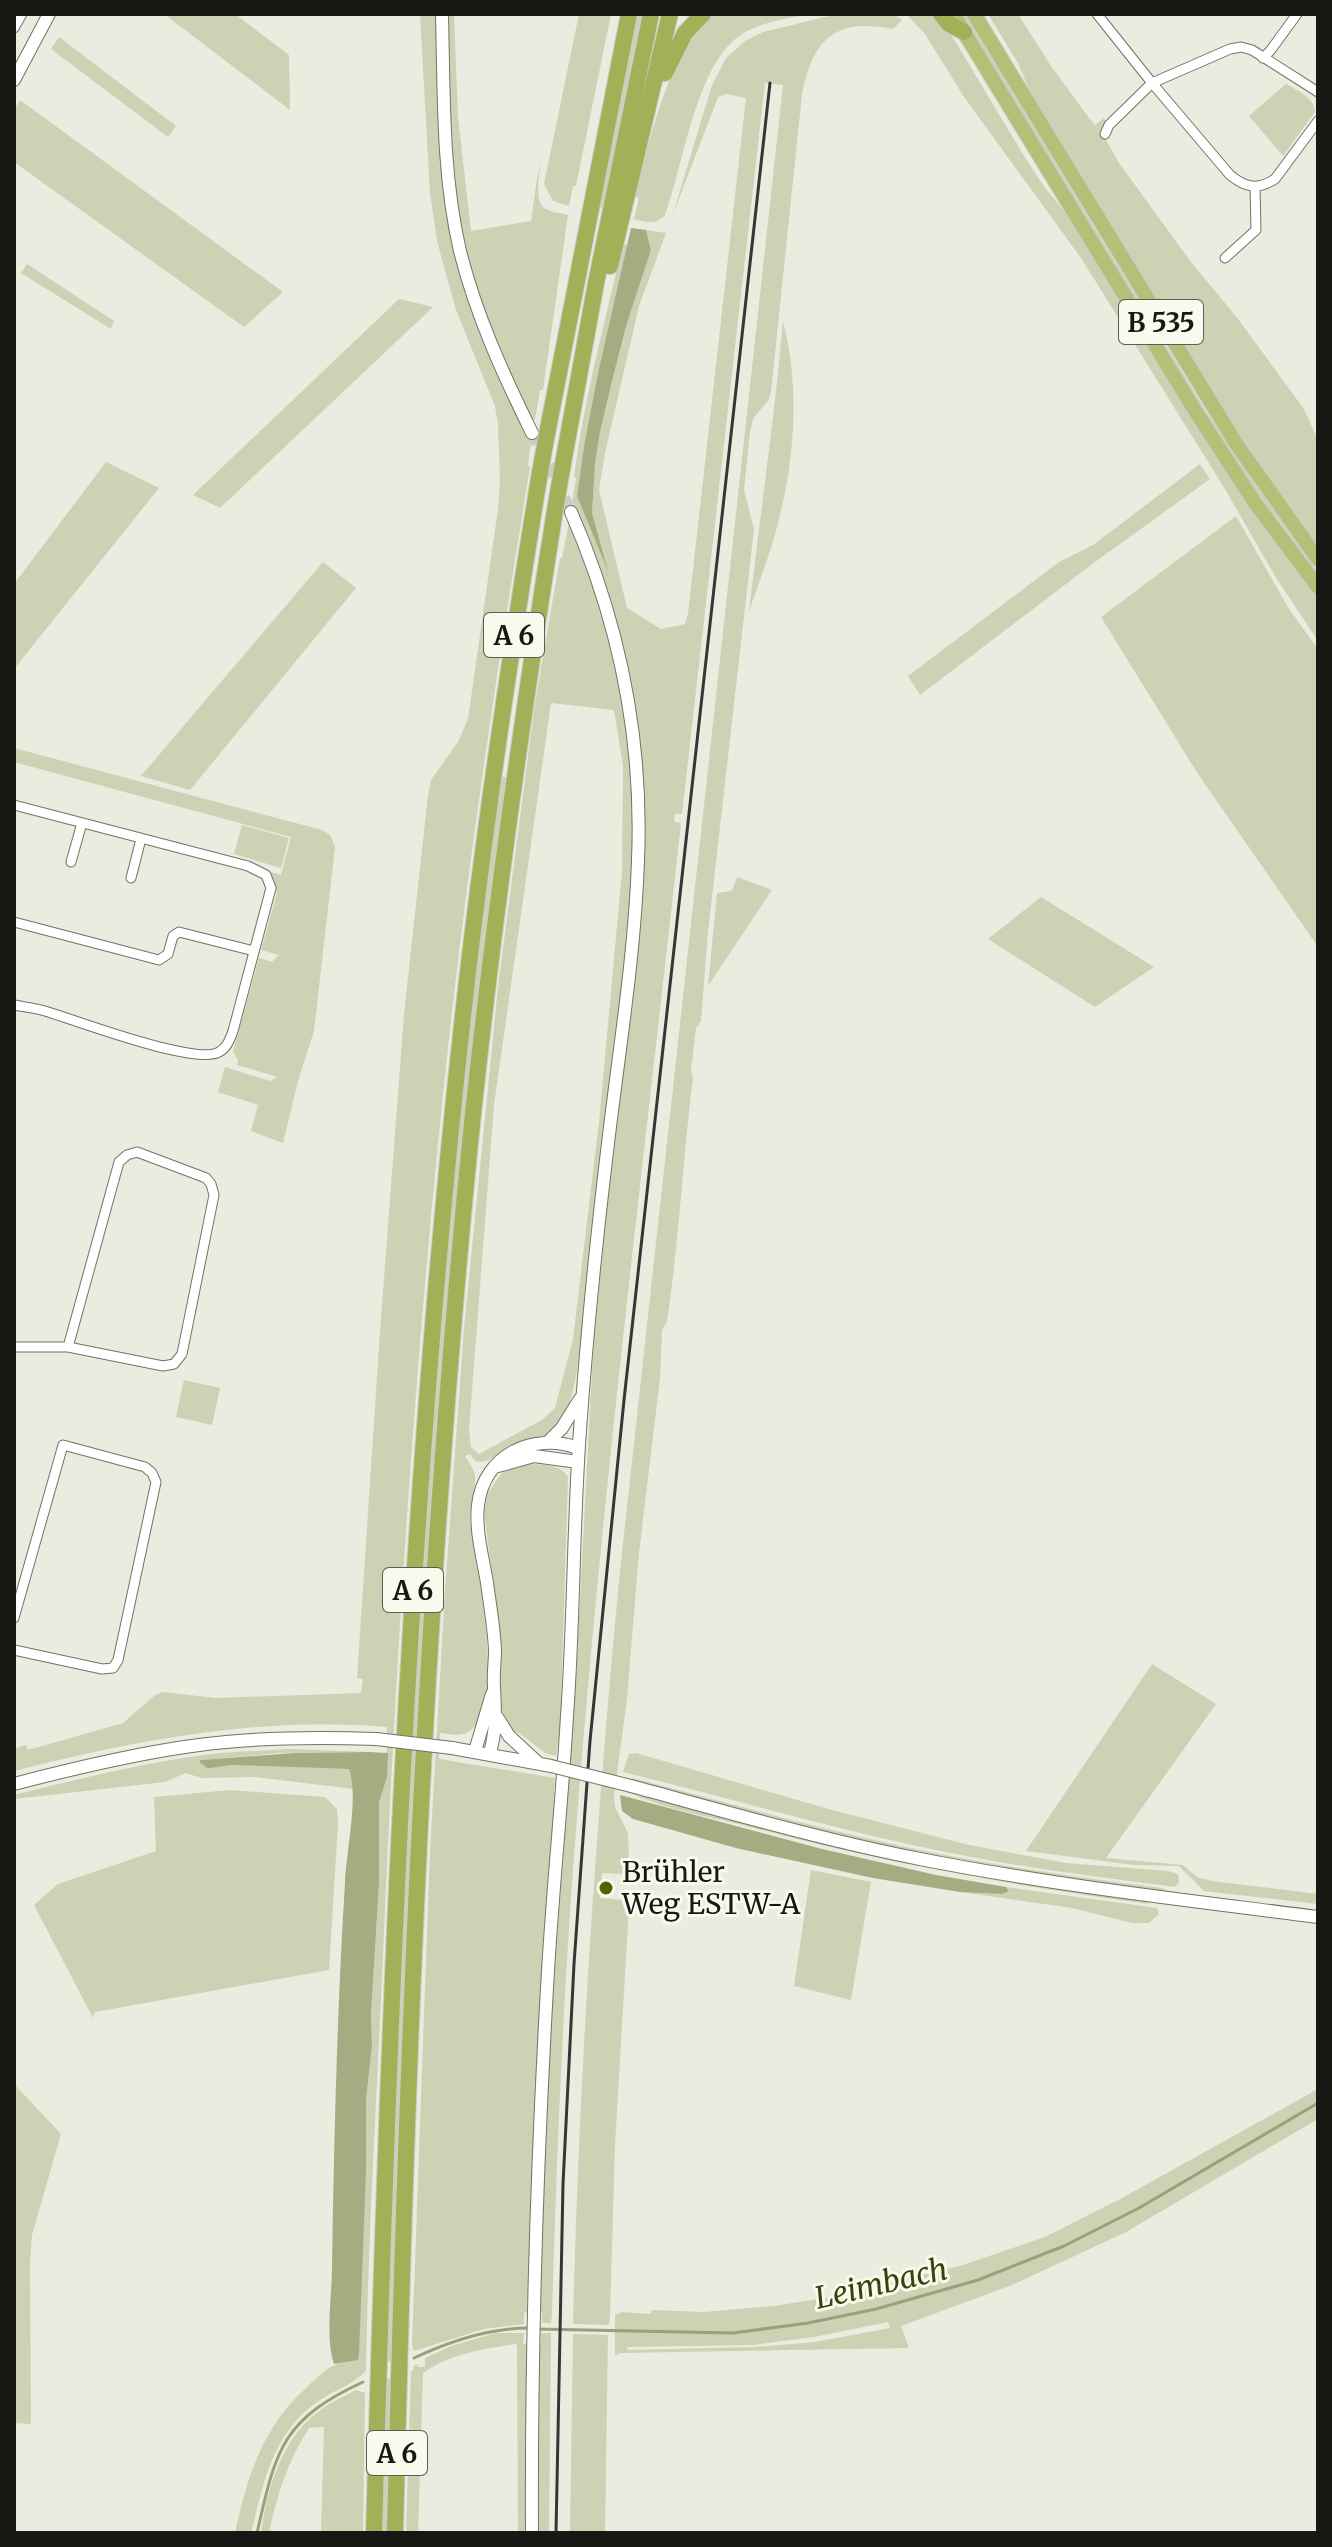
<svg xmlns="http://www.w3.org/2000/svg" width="1332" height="2547" font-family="Merriweather,serif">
<rect width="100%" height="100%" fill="#e9ecdf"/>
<g fill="#ccd2b3" fill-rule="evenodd">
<polygon points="164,14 235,14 289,55 290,110"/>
<path d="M420,14H436L459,269L480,333L531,442L528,465L530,467C499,657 470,847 449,1038C415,1350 395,1664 382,1978C376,2109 368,2240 366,2371C354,2384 335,2390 320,2400C273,2431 264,2481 251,2533H235C247,2478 262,2428 305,2389C324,2371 330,2363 357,2360L366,2171V2100L372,2045L371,2015L379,1883V1803L387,1777V1727C260,1716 137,1740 14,1771V1749L26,1745L28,1750L123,1723L154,1696L162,1692L216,1698L361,1693L363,1679L357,1678L380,1332L404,1014L428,795L431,780L458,742L468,719L498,509L500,481L498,424L495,406L456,310L437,241L430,193Z"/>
<path d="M447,14H454L458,117L471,231L531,221L537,179L548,129C545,145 531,195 543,207C549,212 560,213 568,215L543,390H540L535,420L531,418C502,357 475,296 461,229C447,159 450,85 447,14Z"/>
<polygon points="579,14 611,14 576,186 573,186 569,206 553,201 544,184"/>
<polygon points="636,14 643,14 604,208 597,207"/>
<path d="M715,14H808C786,19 761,22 742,34C696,63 684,164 665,215C655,226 646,222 634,219L639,198L635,197C650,140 667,53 715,14Z"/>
<path d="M838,14H893L902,20L893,29C836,18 813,38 802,94L771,392L769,399L753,419L750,432L744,490L754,529L708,932L701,1021L696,1028L691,1071L693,1077C683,1158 679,1240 667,1322L662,1330L660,1378L639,1553L627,1698L614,1797L615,1807L628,1833L629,1870L625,1874L602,1873L600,1898L625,1900L629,1907L615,2144L610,2316L609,2325L573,2324C579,2073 596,1821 620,1571L783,85L765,83L682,814H675L674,822L681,823C645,1150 604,1476 578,1804C564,1974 557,2144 552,2315L551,2323H542V2312H539L550,2038L576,1676L593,1352L609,1181L628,1034L645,848L642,769L636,713L626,658L606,589L572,502L576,478L574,477C584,399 605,321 623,244L627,245L584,446L577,496L605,561L592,513L595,463L600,432L612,381L627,323L651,250L646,230L666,233L639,306L605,453L599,490L627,608L661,629L685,624L688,614L746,98L726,94L718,97L672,217L712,85L726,58L745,41L763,32Z"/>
<polygon points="906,14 934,14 946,26 1021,151 1043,185 1068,216 1186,408 1318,597 1318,641 1275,576 1225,489 1081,258 964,97 925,34"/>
<polygon points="961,14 965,14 1208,414 1260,491 1318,571 1318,577 1255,491 1221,439"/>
<polygon points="988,14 1018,14 1051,66 1089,118 1095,125 1104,118 1107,124 1105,138 1119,163 1191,262 1238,319 1304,409 1318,441 1318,549 1248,450 1186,352 1031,94 1018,63"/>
<polygon points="59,37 176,126 168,137 51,49"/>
<path d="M1286,84C1298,91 1314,97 1315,112L1283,156L1249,116Z"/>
<polygon points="20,100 283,292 244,327 14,162 14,110"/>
<polygon points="27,264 114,321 111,329 21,273"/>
<polygon points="399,299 433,307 220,508 193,495"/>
<path d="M783,321C800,386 795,458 778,523C771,552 759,582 749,611L776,392Z"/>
<polygon points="106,462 159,488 14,669 14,584"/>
<polygon points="1200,464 1210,479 1095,562 920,695 908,676 1059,562 1093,545"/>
<polygon points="1236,516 1289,609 1318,649 1316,944 1198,774 1101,617"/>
<path d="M569,522C629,652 638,785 629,926L580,1355C574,1381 572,1422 545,1435C533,1441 520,1441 509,1447C497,1453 489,1465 475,1461L470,1454L465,1456C468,1461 472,1467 474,1472C478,1482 469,1506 470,1521C475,1563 508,1702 470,1731C461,1737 450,1734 440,1733L439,1759L555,1778L554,1792L556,1794C542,1967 533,2139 527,2312L524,2313V2324L484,2329L414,2351L412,2345L430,1851L445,1591L464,1329L498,987L535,703L560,558H562ZM551,703L614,710L623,766L622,872L599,1122L573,1339L555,1408L542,1420L479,1454L471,1447L469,1430L494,1105Z"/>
<polygon points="323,562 356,588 190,790 141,776"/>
<polygon points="14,748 322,830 330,835 335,847 314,1031 298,1081 283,1143 251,1131 258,1105 218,1092 225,1067 270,1081 278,1077 237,1065 238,1060 233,1051 259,958 272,962 279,955 261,950 277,893 271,872 281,875 291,837 14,762"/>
<polygon points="500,777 506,777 471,1068 403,2054 391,2361 385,2364 401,1947 428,1465 449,1217 473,988"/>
<polygon points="242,825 289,838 281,868 234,854"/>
<polygon points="737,877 772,890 708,986 717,893 732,891"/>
<polygon points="1041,897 1154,967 1095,1007 988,939"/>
<polygon points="184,1380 220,1388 212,1425 176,1417"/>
<path d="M533,1464C546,1465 561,1465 568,1477L560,1739L558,1740L556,1756L545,1753L518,1732H512L501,1708L500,1633L484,1512L487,1494L502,1473L520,1465Z"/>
<polygon points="1152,1664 1216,1704 1106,1858 1183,1865 1197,1877 1212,1881 1318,1894 1318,1904 1204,1891 1179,1866 1134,1865 1026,1851"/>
<path d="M289,1749L369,1752L278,1753L202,1760L199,1762L207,1768H211L232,1765L350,1769L354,1789L255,1777L201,1778L186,1773L165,1782L14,1799V1795C82,1778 151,1761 220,1753C243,1751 266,1751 289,1749Z"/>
<path d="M636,1753L832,1810L969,1845L1066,1863L1168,1871L1178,1874L1179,1882L1175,1887C1097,1877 1018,1867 941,1851C834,1829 729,1798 623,1772L629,1754Z"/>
<path d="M632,1778C718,1800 804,1825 892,1844C981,1864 1071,1876 1162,1888L1167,1891C1077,1880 986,1868 897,1848C808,1828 720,1804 632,1780Z"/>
<polygon points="230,1790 325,1797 337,1809 338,1824 329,1970 95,2012 93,2018 34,1905 58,1884 156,1851 154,1797"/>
<path d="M630,1793C735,1820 839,1849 945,1870C1011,1883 1078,1892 1145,1901L1150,1904C1014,1886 887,1863 754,1828C713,1817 667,1810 630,1793Z"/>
<polygon points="811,1870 871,1882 851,2000 794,1986"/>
<polygon points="1006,1887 1157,1908 1159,1914 1149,1923 1132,1923 1072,1908 960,1892 1002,1894 1009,1889"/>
<polygon points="14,2084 61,2134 32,2235 30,2264 31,2424 14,2423"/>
<path d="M1318,2089V2119L1126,2232L1012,2285L901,2326L909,2348L620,2353L615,2356V2315L622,2312L650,2314L652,2310L704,2312L774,2306L837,2296L963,2265L1045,2237L1122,2198ZM888,2322L890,2328L815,2342L756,2347L627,2350L628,2347L752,2345L814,2337Z"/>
<path d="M496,2333H524L523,2344H527L526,2533H518L517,2344C484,2348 450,2354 423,2373L418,2533H406L411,2371H413L414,2366L417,2364L418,2367H425V2358L451,2346Z"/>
<polygon points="541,2333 551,2333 549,2533 536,2533 537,2343 541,2343"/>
<polygon points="573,2334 608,2335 605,2533 570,2533"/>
<polygon points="391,2377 387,2533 381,2533 385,2381"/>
<path d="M356,2390L365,2393L363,2533H321L324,2427L309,2428C288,2460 277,2495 269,2533H261C267,2490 281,2439 318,2412C329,2403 343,2397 356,2390Z"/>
</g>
<g fill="#a4ac82">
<polygon points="631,228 646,230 651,250 627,323 612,381 600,432 595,463 592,513 608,571 577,496 584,446 599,369"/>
<path d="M369,1752L388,1753L387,1777L379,1803V1883L371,2015L372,2045L366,2100V2171L359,2354L358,2360L334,2364C325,2338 332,2294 332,2267C334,2139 337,2011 345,1883C346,1852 359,1796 349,1769L232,1765L211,1768H207L199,1762L201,1760L294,1753Z"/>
<polygon points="620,1795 822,1849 936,1875 1006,1887 1009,1891 1002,1894 960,1892 873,1878 736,1848 633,1819 622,1811"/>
</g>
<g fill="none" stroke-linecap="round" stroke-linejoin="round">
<g stroke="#98a177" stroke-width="3">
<polyline points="536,2329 733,2333 808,2323 876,2309 978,2280 1064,2246 1139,2208 1318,2103"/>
<path d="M414,2358C450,2341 488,2328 529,2328"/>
<path d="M257,2533C276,2450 281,2420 363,2382"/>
</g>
<polyline stroke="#caccc1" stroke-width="12" stroke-dasharray="12 6" stroke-linecap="butt" points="532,433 571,512"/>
<g stroke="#707367" stroke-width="11">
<g id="minor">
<path d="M1097,14L1152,83L1230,175C1246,188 1258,190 1275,179L1318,121"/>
<polyline points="14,28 22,14"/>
<polyline points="1263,58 1270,51 1297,14"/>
<polyline points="1105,134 1109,125 1152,83 1230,49 1241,47 1252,50 1318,92"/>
<polyline points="1225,258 1256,230 1255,187"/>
<path d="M14,805L248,866L266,875L271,888L233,1031C230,1039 227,1048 219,1052C196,1066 75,1020 45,1011C35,1008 24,1007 14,1005"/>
<polyline points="71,862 82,823"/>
<polyline points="131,878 141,839"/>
<polyline points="14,922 159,960 168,954 173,936 179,932 254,951"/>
<polyline points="14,1347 68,1347 163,1366 174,1364 182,1354 214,1195 211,1184 206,1178 137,1152 127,1155 119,1162 68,1347"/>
<polyline points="14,1618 63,1445 145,1467 152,1473 156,1482 118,1660 113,1668 102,1669 14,1650"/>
</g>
</g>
<g stroke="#707367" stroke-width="14">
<g id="secondary">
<path d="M442,14C444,93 442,174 460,251C476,315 503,374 532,433"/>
<polyline points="14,80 49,14"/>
<polyline points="548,1442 562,1428 580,1399"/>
<polyline points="498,1466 534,1456 578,1462"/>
<polyline points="497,1717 509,1736 537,1762"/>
<polyline points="452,1748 551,1766"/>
<polyline points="475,1751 492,1694"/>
<path d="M490,1753C497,1726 495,1713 494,1687C493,1675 495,1662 495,1650C494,1628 490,1605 487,1583C483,1558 475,1530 478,1505C484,1454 534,1432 578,1448"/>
<path d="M14,1784C75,1768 137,1753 199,1745C258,1737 317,1737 376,1739"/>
<path d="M631,1786C727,1812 823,1840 920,1859C1052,1885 1185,1900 1318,1917"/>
<path d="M532,2533C531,2345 537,2158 548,1971C553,1886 562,1801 567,1716C574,1621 573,1525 580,1430C587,1332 597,1233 609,1135C620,1044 635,952 638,860C643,740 619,622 571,512"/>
</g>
</g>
<g stroke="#cccccb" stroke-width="16">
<g id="trunk">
<polyline points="953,14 1194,409 1255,503 1318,587"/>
<polyline points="974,14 1237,445 1318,559"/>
</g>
</g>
<g stroke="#cccccb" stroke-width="18">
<g id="motorway">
<polyline points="941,14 949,24 964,32"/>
<polyline points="665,73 685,33 703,14"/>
<polyline points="610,266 670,14"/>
<polyline points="546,439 629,14"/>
<polyline points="562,469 596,283 651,14"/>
<path d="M374,2533C388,2024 407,1514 464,1007C484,828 511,649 540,472"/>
<path d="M395,2533C406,2069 424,1605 470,1143C492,929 522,717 556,504"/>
</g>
</g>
<use href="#minor" stroke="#fff" stroke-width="9"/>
<use href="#secondary" stroke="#fff" stroke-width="12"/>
<use href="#trunk" stroke="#b4c078" stroke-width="14"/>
<use href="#motorway" stroke="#a2b157" stroke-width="16"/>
<polyline stroke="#363732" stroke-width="3" points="556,2533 563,2184 574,1964 590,1741 624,1400 770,83"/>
<g stroke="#707367" stroke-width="14" stroke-linecap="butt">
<g id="secondary-bridge">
<polyline points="376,1739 452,1748"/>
<polyline points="551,1766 631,1786"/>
</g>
</g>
<g stroke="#cccccb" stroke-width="18" stroke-linecap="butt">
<g id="motorway-bridge">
<polyline points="540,472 546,439"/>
<polyline points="556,504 562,469"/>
</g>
</g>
<use href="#secondary-bridge" stroke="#fff" stroke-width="12"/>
<use href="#motorway-bridge" stroke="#a2b157" stroke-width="16"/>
</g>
<circle fill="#566100" stroke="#f7faec" stroke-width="3" cx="606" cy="1888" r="8"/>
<g text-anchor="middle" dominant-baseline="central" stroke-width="6" stroke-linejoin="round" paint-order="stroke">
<g fill="#f7faec" stroke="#5a5c55" stroke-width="2">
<rect x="1119" y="300" width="84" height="44" rx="6"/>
<rect x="484" y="613" width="60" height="44" rx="6"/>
<rect x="383" y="1568" width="60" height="44" rx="6"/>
<rect x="367" y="2431" width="60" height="44" rx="6"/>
</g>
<g font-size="26" font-weight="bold" fill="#171814">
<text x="1161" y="322">B 535</text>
<text x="514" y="635">A 6</text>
<text x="413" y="1590">A 6</text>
<text x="397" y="2453">A 6</text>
</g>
<g font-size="28" fill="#171814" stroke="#f7faec" text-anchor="start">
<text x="622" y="1872">Brühler<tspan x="622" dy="32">Weg ESTW-A</tspan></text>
</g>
<g font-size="30" font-style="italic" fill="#3a410e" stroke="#f7faec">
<text transform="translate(881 2283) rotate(-13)">Leimbach</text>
</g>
</g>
<rect width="1332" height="2547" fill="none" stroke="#171814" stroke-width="32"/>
</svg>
